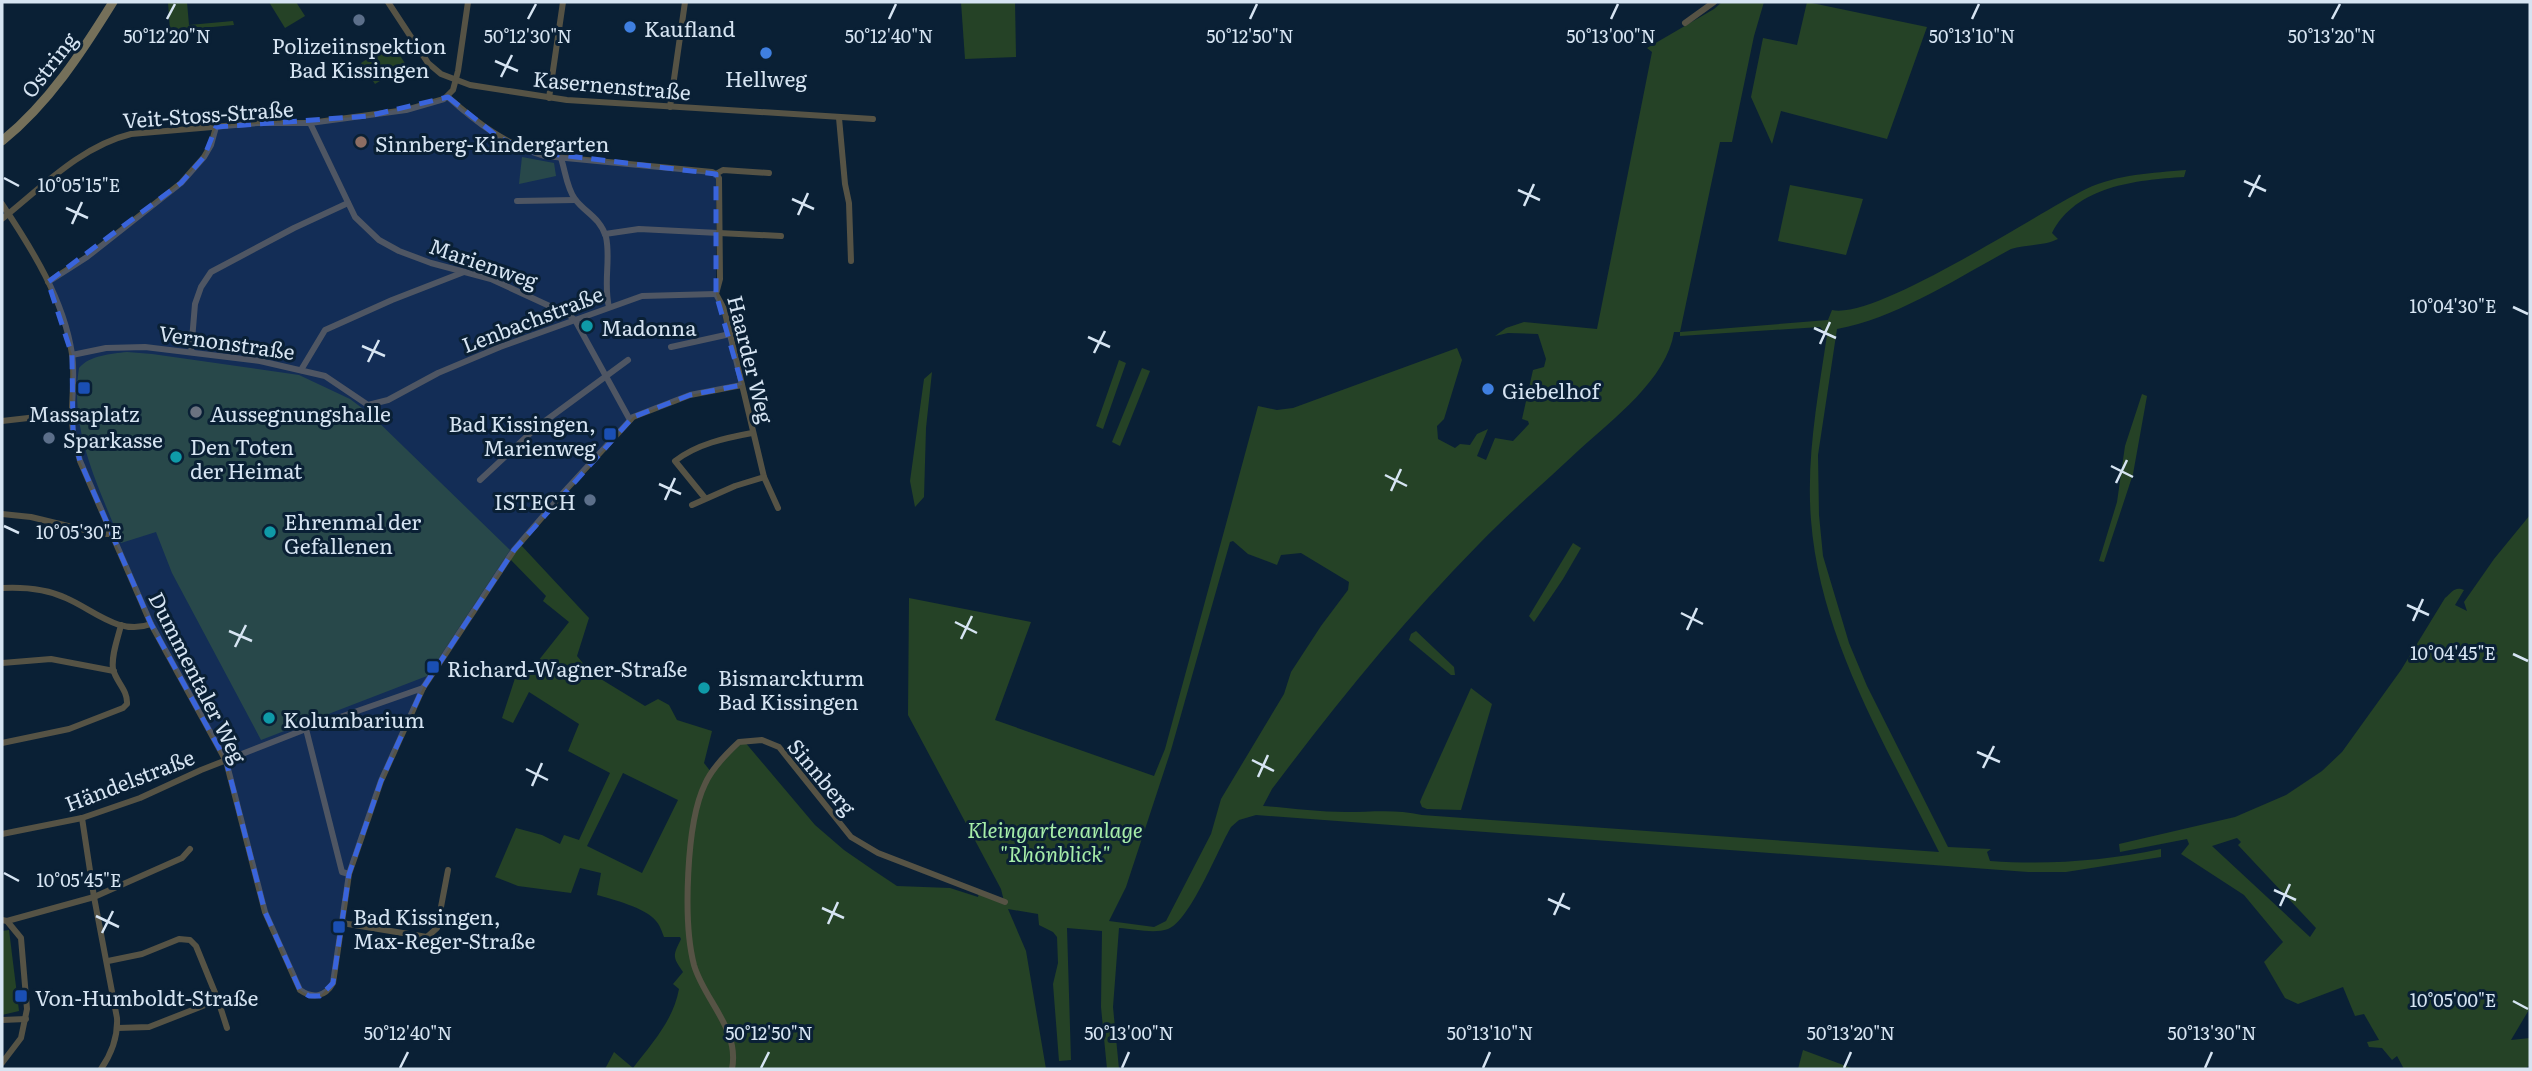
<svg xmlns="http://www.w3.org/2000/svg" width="2532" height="1071" font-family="Literata,serif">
<rect width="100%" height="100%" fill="#0a2035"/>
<g fill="#254226" fill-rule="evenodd">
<polygon points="168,2 187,2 189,25 233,21 234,25 170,31"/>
<polygon points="269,2 296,2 305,16 285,28"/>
<polygon points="961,2 1015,2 1016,57 965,59"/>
<path d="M1722,2H1764L1754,36L1732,142H1720L1680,332L1828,320L1832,310C1877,320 2037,213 2086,189C2118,174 2152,173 2186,170L2184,177C2136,180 2076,186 2052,233L2058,239C2044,246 2027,244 2011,249C1957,278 1897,318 1837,329L1818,455L1819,515L1823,556L1849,643L1867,686L1948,847L1991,849L1987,852L1990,861C2049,865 2103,861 2161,849V857L2066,872H2028L1256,815L1239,820L1231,827C1218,849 1190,921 1168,929C1154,934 1134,929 1119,928L1113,1007L1119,1069H1107L1101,1007L1102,931L1067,928L1071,1060L1059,1061L1053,984L1058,963L1057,937L1053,932L1039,925L1038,914L1008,909L1026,951L1046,1069H605L614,1052L633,1068C652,1043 673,1021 679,989L673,984L683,972C672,956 673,956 681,939L680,937H664C662,932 660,925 656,921C646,908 612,899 597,895L601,873L580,868L571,893L518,886L495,877L516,828L542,835L560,844L564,835L579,840L610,773L568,751L579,724L529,692L513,723L502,718L518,669L527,675L569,622L543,601L546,596L509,558L520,544L589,618L577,656L591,673L645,706L658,699L669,705L677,720L712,731L704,763L711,772L744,741L815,825L844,850L873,870L897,886L950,888L978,897L979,892L1004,901L1001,889L908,715L909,598L1031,622L995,720L1154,776L1165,749L1258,406L1277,410L1293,408L1457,348L1462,360L1444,419L1437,426L1438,439L1455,448L1460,444L1470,445L1477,434L1488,429L1477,456L1486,460L1495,438L1513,441L1529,424L1528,421L1522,419L1533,370L1544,367L1546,359L1538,334L1508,333L1495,336L1506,328L1524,322L1597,329L1652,52L1647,48L1714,9ZM1820,327L1827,335C1818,396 1806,458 1811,520C1820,639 1887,747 1939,852L1422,815C1396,809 1372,812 1346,812C1318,812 1290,808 1263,806L1272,789C1336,704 1403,621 1478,545C1510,512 1545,482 1579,450C1612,420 1667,379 1674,332H1680V336ZM1233,541L1248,554L1277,565L1281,555L1301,553L1349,582L1348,590L1321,626L1291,672L1284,694L1221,799L1211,834L1166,921L1154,927L1109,921L1126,887L1171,750L1230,542ZM623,773L678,800L642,873L587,846Z"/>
<polygon points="1807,2 1927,27 1887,139 1781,111 1772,144 1751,97 1763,38 1797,45"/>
<polygon points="392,43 406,65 375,84 361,63"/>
<polygon points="522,157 554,163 556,176 519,184"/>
<polygon points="1790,185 1863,199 1846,255 1778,241"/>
<path d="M127,352L152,354L299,375L350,399L370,414L510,550L427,676L261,740L172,573L156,532L121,543C99,487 69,431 79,368C90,355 111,354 127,352Z"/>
<polygon points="1119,360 1126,363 1103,429 1096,426"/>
<polygon points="1142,368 1150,371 1120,446 1112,442"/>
<polygon points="932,372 926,428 924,497 915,507 910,481 924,379"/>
<polygon points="2142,394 2147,396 2133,474 2104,562 2099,561 2117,502 2125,446"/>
<path d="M2530,515V1008L2511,1040L2530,1038V1065L2525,1069H2404L2397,1056L2392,1060L2382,1048L2369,1047L2367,1042L2379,1040L2364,1014L2355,1016L2343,987L2298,1004L2285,998L2264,962L2283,942L2244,895L2181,854L2189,844L2187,839L2120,852L2119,844L2235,817L2286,795L2322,771L2342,752L2401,670L2445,598C2452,593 2454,586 2464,590L2455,605L2467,611L2464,602L2494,559ZM2237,838L2241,842L2238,845L2316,928L2310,937L2212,846Z"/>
<polygon points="1573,543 1581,548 1563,579 1534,622 1529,616"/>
<polygon points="1416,631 1454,667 1455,675 1451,675 1409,640 1411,634"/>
<polygon points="1471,688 1492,704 1461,810 1427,809 1422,807 1420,802 1422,797"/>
<polygon points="9,930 19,1011 2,1015 2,931"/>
<polygon points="1803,1050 1854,1069 1798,1069"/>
</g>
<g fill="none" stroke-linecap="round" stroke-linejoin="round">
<g stroke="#565345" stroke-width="6">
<polyline points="388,2 428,63 441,74 470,85 567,100 873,119"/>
<polyline points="1685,23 1714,2"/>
<path d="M448,97C477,123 506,145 545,156L712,172L716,174L723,170L769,173"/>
<polyline points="549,98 563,2"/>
<polyline points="670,107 685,2"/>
<polyline points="839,118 845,184 849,203 851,261"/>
<polyline points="310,123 355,217 379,240 399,251 431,263 491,279 569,315 575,320 630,420"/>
<path d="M561,158C565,170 567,189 575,199C584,212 600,217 606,237C611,259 603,283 609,307"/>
<polyline points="716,174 719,178 720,279 716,294 724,309 764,477 778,508"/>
<polyline points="517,201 575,200"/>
<path d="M2,204C32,249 64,300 72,354C75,374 72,393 72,413C71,430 76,445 80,461L151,624L226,761L265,912L300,990C313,999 325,997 333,983L349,874L381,781L423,688L514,550L563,493L633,417L690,395L742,385"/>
<path d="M2,219C41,188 81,146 131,134L258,123H310L406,110L444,99L453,90L458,71L468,2"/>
<polyline points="605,234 639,229 781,236"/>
<polyline points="48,282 87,257 181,183 204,157 211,145 216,127"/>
<polyline points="671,347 730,334"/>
<polyline points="191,352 195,304 201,287 211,272 294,228 348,203"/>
<polyline points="72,355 106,348 145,347 260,361 325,376 368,405 388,400 438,373 500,347 642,296 716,294"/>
<polyline points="301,370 325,330 392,300 464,272"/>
<polyline points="2,421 72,413"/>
<polyline points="480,480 537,427 628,360"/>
<path d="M705,498L675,461C697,444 725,438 752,433"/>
<polyline points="692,505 735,486 764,477"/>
<polyline points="2,514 31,517 101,534 112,534"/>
<path d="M2,588C23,587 47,589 66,598C94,610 119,636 151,624"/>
<polyline points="2,663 51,659 114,671"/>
<polyline points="306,729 342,872 349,874"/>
<path d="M2,743L69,729L123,708L127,704C128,690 116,682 113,669C111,655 118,638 121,625"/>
<path d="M82,818L94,897L117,1018C118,1037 112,1053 101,1069"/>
<polyline points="2,834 82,818 140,798 201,770 306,729 423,688"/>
<polyline points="2,920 7,921 21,938 27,1009 21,1038 2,1063"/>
<polyline points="7,921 94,897 182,858 190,849"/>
<polyline points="342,923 427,937 437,928 448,870"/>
<polyline points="108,961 142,954 179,939 190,940 196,946 218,1000 149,1027 118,1028"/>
<polyline points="218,1000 227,1028"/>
<polyline points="2,1020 26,1019"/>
<path d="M732,1069C740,1029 704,1000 694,965C683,923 686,823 705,784C712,768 726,754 739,742L762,740L779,747L851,837L878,853L1005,902"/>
</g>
<path stroke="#75705a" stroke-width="9" d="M2,141C49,103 82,52 113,2"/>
</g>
<path fill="#3964dc" fill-opacity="0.2" stroke="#3964dc" stroke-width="5" stroke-dasharray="14 9" stroke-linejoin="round" d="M448,97L498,137L527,151L716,174V294L742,385L690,395L633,417L514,550L423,688L381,781L349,874L333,983L320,996H309L300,990L265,912L226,761L151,624L80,461L73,435L72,355L48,282L181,183L204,157L216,127L368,116Z"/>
<path fill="none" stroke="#d6e4f2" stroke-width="2.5" d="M167,19L175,4M528,19L536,4M889,19L896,4M1250,19L1257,4M1611,19L1618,4M1972,19L1979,4M2332,19L2340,4M495,61L518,71M501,77L512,55M4,178L19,186M2244,181L2266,191M1518,190L1540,200M2249,197L2260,175M792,199L814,209M1524,206L1534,184M66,208L88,218M798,215L808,193M72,224L82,202M2513,307L2528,314M1814,328L1836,338M1088,337L1110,347M1820,344L1830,322M362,346L385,356M1094,353L1105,331M368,362L379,340M2111,466L2133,477M1385,475L1407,486M2116,483L2127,460M659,484L681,494M1391,491L1401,469M665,500L675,478M4,526L19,533M2407,605L2429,615M1681,613L1703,624M2413,621L2423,599M955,622L977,633M1687,630L1697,608M229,631L252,641M961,639L972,616M235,647L246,625M2513,654L2528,661M1977,752L2000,762M1252,760L1274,771M1983,768L1994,746M526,769L548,780M1258,777L1268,755M532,786L542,763M4,873L19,881M2274,890L2296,900M1548,899L1570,909M2280,906L2290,884M822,908L844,918M1554,915L1564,893M96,916L119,927M828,924L838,902M102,933L113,911M2513,1001L2528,1009M400,1068L408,1052M761,1068L769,1052M1122,1068L1129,1052M1483,1068L1490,1052M1844,1068L1851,1052M2205,1068L2212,1052"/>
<g fill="#5c6f8a" stroke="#0a2035" stroke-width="2.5">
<circle cx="359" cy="20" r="7"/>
<circle cx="49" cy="438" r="7"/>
<circle cx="590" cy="500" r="7"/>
</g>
<g fill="#3f7fe0" stroke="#0a2035" stroke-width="2.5">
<circle cx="630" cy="27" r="7"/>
<circle cx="766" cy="53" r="7"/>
<circle cx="1488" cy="389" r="7"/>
</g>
<circle fill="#8d6e63" stroke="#0a2035" stroke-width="2.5" cx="361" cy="142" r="7"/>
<g fill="#0f9aa8" stroke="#0a2035" stroke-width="2.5">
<circle cx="587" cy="326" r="7"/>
<circle cx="176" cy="457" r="7"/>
<circle cx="270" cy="532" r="7"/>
<circle cx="704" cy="688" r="7"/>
<circle cx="269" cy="718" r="7"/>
</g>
<g fill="#1a4fb4" stroke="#0a2035" stroke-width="2.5">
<rect x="77" y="381" width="14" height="14" rx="3.5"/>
<rect x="603" y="427" width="14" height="14" rx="3.5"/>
<rect x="426" y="660" width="14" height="14" rx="3.5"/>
<rect x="332" y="920" width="14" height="14" rx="3.5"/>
<rect x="14" y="989" width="14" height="14" rx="3.5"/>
</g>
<circle fill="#6b7280" stroke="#0a2035" stroke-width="2.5" cx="196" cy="412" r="7"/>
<g text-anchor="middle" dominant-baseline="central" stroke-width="6" stroke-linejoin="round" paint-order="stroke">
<g font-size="21" fill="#d6e4f2" stroke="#0a2035" text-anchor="start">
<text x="644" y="27">Kaufland</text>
<text x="359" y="44" text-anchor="middle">Polizeiinspektion<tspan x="359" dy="24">Bad Kissingen</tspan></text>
<text x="766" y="77" text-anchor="middle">Hellweg</text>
<text x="375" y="142">Sinnberg-Kindergarten</text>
<text x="601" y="326">Madonna</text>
<text x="1502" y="389">Giebelhof</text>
<text x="84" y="412" text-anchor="middle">Massaplatz</text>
<text x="210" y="412">Aussegnungshalle</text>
<text x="596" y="422" text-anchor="end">Bad Kissingen,<tspan x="596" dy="24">Marienweg</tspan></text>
<text x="63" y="438">Sparkasse</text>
<text x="190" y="445">Den Toten<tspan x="190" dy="24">der Heimat</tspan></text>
<text x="576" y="500" text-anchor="end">ISTECH</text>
<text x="284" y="520">Ehrenmal der<tspan x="284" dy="24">Gefallenen</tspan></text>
<text x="447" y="667">Richard-Wagner-Straße</text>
<text x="718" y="676">Bismarckturm<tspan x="718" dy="24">Bad Kissingen</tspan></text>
<text x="283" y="718">Kolumbarium</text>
<text x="353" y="915">Bad Kissingen,<tspan x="353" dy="24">Max-Reger-Straße</tspan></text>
<text x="35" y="996">Von-Humboldt-Straße</text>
</g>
<g font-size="21" fill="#d6e4f2" stroke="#0a2035">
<text transform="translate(48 64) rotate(-52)">Ostring</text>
<text transform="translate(612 84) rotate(5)">Kasernenstraße</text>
<text transform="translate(208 113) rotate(-4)">Veit-Stoss-Straße</text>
<text transform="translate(484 262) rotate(19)">Marienweg</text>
<text transform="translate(532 318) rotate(-21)">Lenbachstraße</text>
<text transform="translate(227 341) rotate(8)">Vernonstraße</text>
<text transform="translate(752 359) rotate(76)">Haarder Weg</text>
<text transform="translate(199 677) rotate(63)">Dummentaler Weg</text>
<text transform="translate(823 776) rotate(50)">Sinnberg</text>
<text transform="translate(129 779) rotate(-21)">Händelstraße</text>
</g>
<g font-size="21" font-style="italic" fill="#a6eda9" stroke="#0a2035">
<text x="1055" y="828">Kleingartenanlage<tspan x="1055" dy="24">"Rhönblick"</tspan></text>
</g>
</g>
<g font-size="18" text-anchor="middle" fill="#d6e4f2" stroke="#0a2035" stroke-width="6" stroke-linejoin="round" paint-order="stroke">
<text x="167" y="43">50°12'20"N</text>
<text x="528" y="43">50°12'30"N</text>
<text x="889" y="43">50°12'40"N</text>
<text x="1250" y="43">50°12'50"N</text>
<text x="1611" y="43">50°13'00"N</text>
<text x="1972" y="43">50°13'10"N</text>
<text x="2332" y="43">50°13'20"N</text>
<text x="79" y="192">10°05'15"E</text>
<text x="2453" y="313">10°04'30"E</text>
<text x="79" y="539">10°05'30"E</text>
<text x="2453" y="660">10°04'45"E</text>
<text x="79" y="887">10°05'45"E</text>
<text x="2453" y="1007">10°05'00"E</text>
<text x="408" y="1040">50°12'40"N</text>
<text x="769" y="1040">50°12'50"N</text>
<text x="1129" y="1040">50°13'00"N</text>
<text x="1490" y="1040">50°13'10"N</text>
<text x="1851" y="1040">50°13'20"N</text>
<text x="2212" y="1040">50°13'30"N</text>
</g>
<rect width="2532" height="1071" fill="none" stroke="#d6e4f2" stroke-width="7"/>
</svg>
